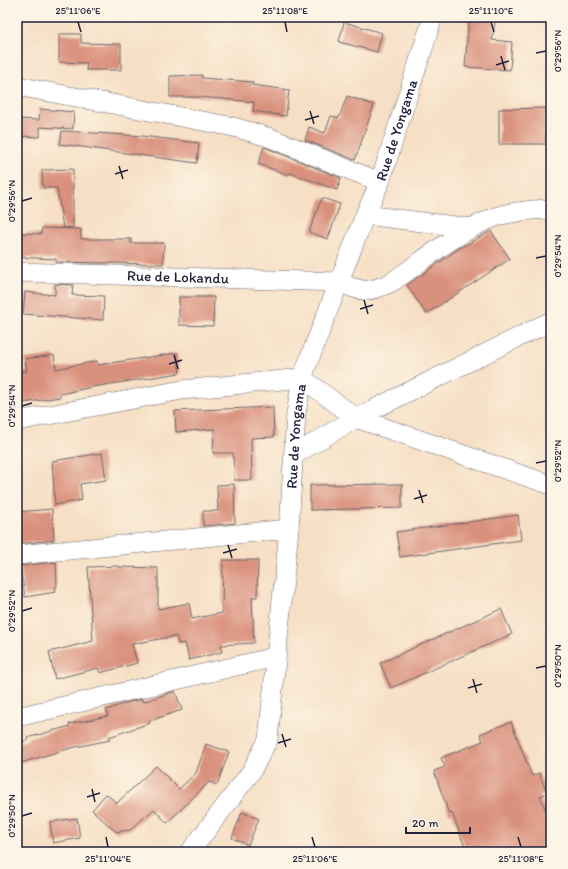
<svg xmlns="http://www.w3.org/2000/svg" width="568" height="869" font-family="Itim,sans-serif">
<rect width="100%" height="100%" fill="#fcf5e5"/>
<filter id="ink" filterUnits="userSpaceOnUse"><feTurbulence type="fractalNoise" baseFrequency=".025" numOctaves="2"/><feDisplacementMap in="SourceGraphic" scale="8" xChannelSelector="R" yChannelSelector="G"/><feConvolveMatrix kernelMatrix="1 2 1 2 8 2 1 2 1" color-interpolation-filters="sRGB"/></filter>
<filter id="wash" filterUnits="userSpaceOnUse"><feTurbulence type="fractalNoise" baseFrequency=".012" numOctaves="4" result="noise"/><feDisplacementMap in="SourceGraphic" scale="16" xChannelSelector="R" yChannelSelector="G"/><feGaussianBlur stdDeviation="0.9" result="paint"/><feColorMatrix in="noise" values="0 0 0 0 0 0 0 0 0 0 0 0 0 0 0 0 0 1.4 0 .05"/><feComposite in="paint" operator="in"/></filter>
<g filter="url(#wash)">
<rect width="100%" height="100%" fill="#f6dfc4"/>
<g id="blocks">
<g fill="#d9907b">
<polygon points="469,17 496,17 492,40 512,42 510,70 465,67"/>
<polygon points="344,22 382,33 377,52 339,42"/>
<polygon points="59,34 81,34 81,43 121,44 121,70 86,70 87,63 59,62"/>
<polygon points="202,75 202,78 253,82 252,85 289,90 286,116 253,111 254,102 201,97 170,97 170,76"/>
<polygon points="347,96 374,105 355,160 305,140 309,127 325,133 331,116 339,118"/>
<polygon points="546,108 546,144 499,144 499,109"/>
<polygon points="40,109 74,112 73,129 40,127 40,137 17,136 17,119 39,120"/>
<polygon points="62,131 142,136 199,143 197,163 60,144"/>
<polygon points="264,147 341,178 337,190 290,173 289,175 258,164"/>
<polygon points="73,169 73,227 63,228 57,188 43,188 42,170"/>
<polygon points="322,198 340,204 328,239 309,232"/>
<polygon points="42,228 81,229 81,239 131,239 131,243 164,243 163,264 56,262 56,259 17,257 17,233 41,234"/>
<polygon points="491,231 510,259 426,314 407,285 460,248"/>
<polygon points="55,284 73,285 72,295 104,296 103,320 23,314 25,292 55,295"/>
<polygon points="179,297 214,297 213,326 179,325"/>
<polygon points="177,353 180,373 92,387 60,394 60,397 17,404 17,372 27,371 25,359 54,355 56,369 97,361 97,365"/>
<polygon points="273,407 274,437 251,438 252,480 234,480 233,453 213,453 214,429 176,432 175,411"/>
<polygon points="102,453 106,480 80,484 82,500 55,505 52,461"/>
<polygon points="234,484 235,523 203,526 203,511 218,511 217,485"/>
<polygon points="402,484 402,508 310,510 310,485"/>
<polygon points="52,509 54,540 17,544 17,512"/>
<polygon points="518,515 521,540 400,557 396,532"/>
<polygon points="223,560 258,560 257,597 252,597 254,643 221,645 222,652 189,660 185,643 178,644 176,636 132,644 137,663 100,673 98,668 55,679 49,652 93,641 88,567 119,566 119,567 158,568 158,609 189,603 192,619 222,613"/>
<polygon points="56,562 57,586 55,587 56,592 25,597 20,566"/>
<polygon points="501,609 512,634 391,688 380,663"/>
<polygon points="175,691 182,710 149,721 150,723 109,737 110,740 71,748 17,764 17,743 28,740 27,738 70,726 69,724 108,716 106,710 129,702 142,699 143,702"/>
<polygon points="511,722 532,776 539,773 547,793 540,796 551,824 551,852 467,852 452,813 449,814 434,771 445,767 441,758 483,741 480,734"/>
<polygon points="206,744 229,752 217,785 209,782 167,823 154,809 130,830 116,832 92,810 106,794 117,803 156,766 179,789 196,773"/>
<polygon points="242,812 259,819 248,845 232,838"/>
<polygon points="77,818 80,838 53,843 50,822"/>
</g>
</g>
</g>
<g filter="url(#ink)">
<use href="#blocks" fill-opacity="0" stroke="#6c646b" stroke-width="1"/>
<g fill="none" stroke-linecap="round" stroke-linejoin="round">
<g stroke="#6c646b" stroke-width="20">
<g id="minor">
<polyline points="17,86 234,127 268,137 380,182"/>
<polyline points="365,215 471,228"/>
<path id="s1" d="M17,272L338,282C363,292 367,294 392,282C424,260 457,232 493,218C511,211 532,210 551,209"/>
<polyline points="17,421 182,390 302,378 356,418 551,485"/>
<polyline points="294,455 356,418 551,321"/>
<polyline points="17,555 289,529"/>
<polyline points="17,717 275,657"/>
<path id="s2" d="M190,852L251,772L268,740L289,529L296,414L302,378L365,215L380,182L433,17"/>
</g>
</g>
<use href="#minor" stroke="#fff" stroke-width="19"/>
</g>
</g>
<path fill="none" stroke="#22223b" stroke-width="1.5" d="M78,22L81,32M285,22L287,32M491,22L494,32M536,53L546,51M501,56L505,70M496,65L509,61M310,111L314,124M305,120L319,116M119,166L123,179M115,174L128,170M22,201L32,198M536,258L546,256M364,300L368,314M360,309L373,305M174,355L178,369M169,364L182,360M22,406L32,403M536,463L546,461M419,490L423,503M414,499L427,495M228,545L232,558M223,553L237,549M22,611L32,608M536,668L546,666M473,679L477,693M468,688L482,684M282,734L286,747M278,743L291,739M92,789L95,802M87,797L100,793M22,816L32,813M106,837L108,847M312,837L315,847M518,837L521,847"/>
<g text-anchor="middle" dominant-baseline="central" stroke-width="4" stroke-linejoin="round" paint-order="stroke">
<g font-size="15" fill="#22223b" stroke="#fcf5e5">
<text stroke="none"><textPath href="#s2" startOffset="766">Rue de Yongama</textPath></text>
<text stroke="none"><textPath href="#s1" startOffset="161">Rue de Lokandu</textPath></text>
<text stroke="none"><textPath href="#s2" startOffset="442">Rue de Yongama</textPath></text>
</g>
</g>
<rect width="568" height="869" fill="none" stroke="#fcf5e5" stroke-width="44"/>
<path d="M406 827v6h64v-6" fill="none" stroke="#22223b" stroke-width="2"/>
<text x="412" y="827" font-size="12" fill="#22223b" stroke="#fcf5e5" stroke-width="3" paint-order="stroke">20 m</text>
<rect x="22" y="22" width="524" height="825" fill="none" stroke="#22223b" stroke-width="1.5"/>
<g font-size="10" text-anchor="middle" fill="#22223b">
<text x="78" y="14">25°11'06"E</text>
<text x="285" y="14">25°11'08"E</text>
<text x="491" y="14">25°11'10"E</text>
<text transform="translate(557 51) rotate(-90)" y="4">0°29'56"N</text>
<text transform="translate(11 201) rotate(-90)" y="4">0°29'56"N</text>
<text transform="translate(557 256) rotate(-90)" y="4">0°29'54"N</text>
<text transform="translate(11 406) rotate(-90)" y="4">0°29'54"N</text>
<text transform="translate(557 461) rotate(-90)" y="4">0°29'52"N</text>
<text transform="translate(11 611) rotate(-90)" y="4">0°29'52"N</text>
<text transform="translate(557 666) rotate(-90)" y="4">0°29'50"N</text>
<text transform="translate(11 816) rotate(-90)" y="4">0°29'50"N</text>
<text x="108" y="862">25°11'04"E</text>
<text x="315" y="862">25°11'06"E</text>
<text x="521" y="862">25°11'08"E</text>
</g>
</svg>
